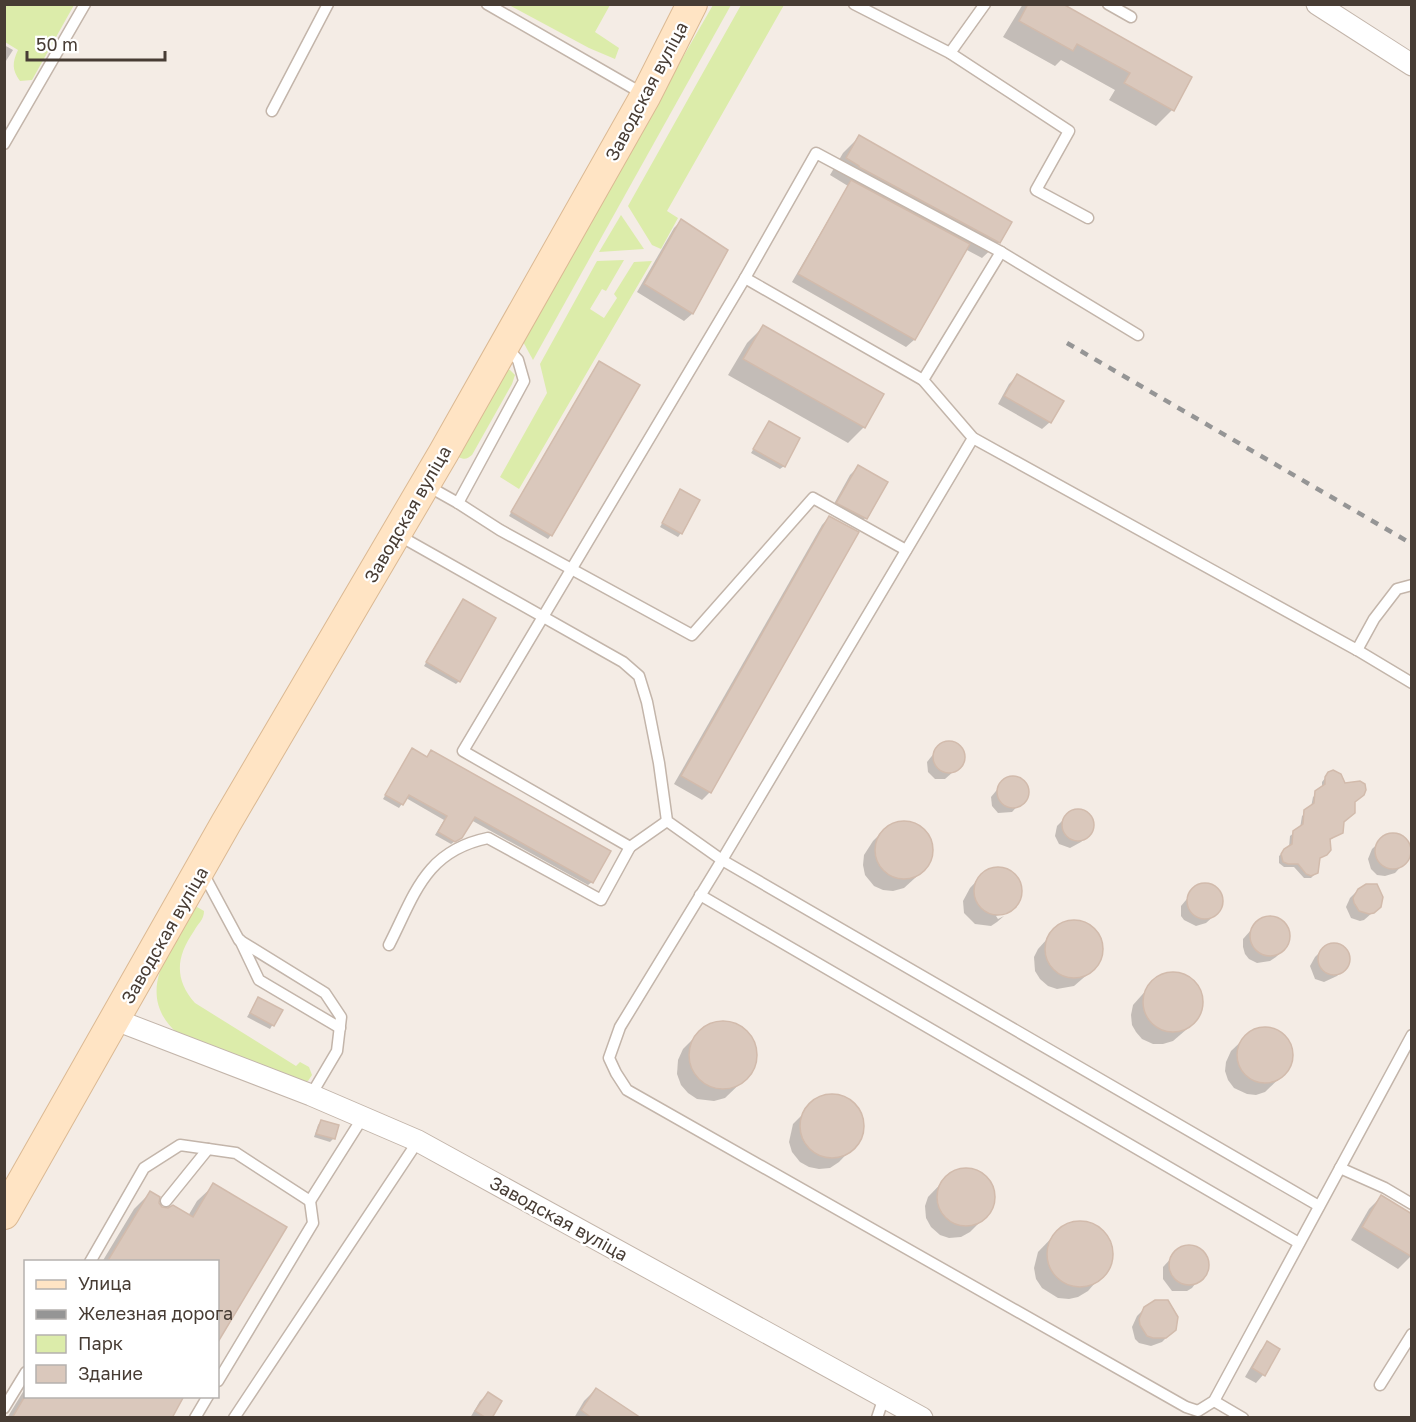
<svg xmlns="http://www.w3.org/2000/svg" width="1416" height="1422" font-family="'Golos Text',sans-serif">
<rect width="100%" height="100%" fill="#f4ece5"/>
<g fill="#dcecaa">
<path d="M5,4L74,5L32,80L20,81C12,70 12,63 18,50L5,42Z"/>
<polygon points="509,5 610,5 595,32 619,48 615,59 589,48"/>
<polygon points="713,5 731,5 533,360 521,338"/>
<polygon points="741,5 784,5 667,211 678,218 661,249 652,245 628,206"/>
<polygon points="621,215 644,249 599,252"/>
<polygon points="624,260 606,291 602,289 590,309 604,318 617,298 614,294 634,262 652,261 519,489 500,477 547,393 540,364 597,261"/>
<path d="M503,367L510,370L515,375L512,384L472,455C467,459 465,460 458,457Z"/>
<path d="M197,907L204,911C204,920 198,923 194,931C176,957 174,979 195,1003L296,1066L300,1062L309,1067L312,1075L308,1081L301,1084L177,1033C134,994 169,952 190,912Z"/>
</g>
<g fill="#0003">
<polygon points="1023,4 1060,4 1172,110 1156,126 1109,100 1115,90 1061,60 1055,66 1003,37"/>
<polygon points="4,45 13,50 4,64"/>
<polygon points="859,137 999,242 982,258 965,249 914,340 906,347 792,282 848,186 830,175 843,153"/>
<polygon points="681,221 726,251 692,314 684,321 637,292 674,228"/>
<polygon points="763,327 864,427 848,443 728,375 747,343"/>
<polygon points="596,367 551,535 548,539 509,516"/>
<polygon points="1017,376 1050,422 1042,429 998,404 1009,384"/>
<polygon points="769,423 784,466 780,469 751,453"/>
<polygon points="858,467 886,483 865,518 858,526 830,511 850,475"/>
<polygon points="680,491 681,533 678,537 660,527"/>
<polygon points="829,517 857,533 710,792 702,800 674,784 822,525"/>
<polygon points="463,601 459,681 456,684 424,666"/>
<polygon points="953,743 958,745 963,753 962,764 945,779 935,779 928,772 927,762 939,747 943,744"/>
<polygon points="412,750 426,758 431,752 592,882 588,885 471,820 461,837 451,844 435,835 444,820 406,798 399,808 383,799"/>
<polygon points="1329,773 1354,802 1343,822 1341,832 1329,841 1329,850 1319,859 1319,867 1315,874 1311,878 1304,878 1294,867 1284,867 1279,863 1279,856 1289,847 1290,836 1300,828 1302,816 1311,807 1313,797 1322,788 1322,782"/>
<polygon points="1015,778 1019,779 1026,786 1027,796 1012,812 998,813 992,806 991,797 1005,780"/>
<polygon points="1078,811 1088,815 1092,823 1090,834 1081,842 1070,848 1059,844 1055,836 1057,826 1069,814"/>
<polygon points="904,822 913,823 921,828 928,836 932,845 931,855 925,869 904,888 893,891 883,890 874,886 865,875 863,865 864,855 873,841 886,828 894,823"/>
<polygon points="1396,834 1406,840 1410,850 1407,860 1395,873 1385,876 1377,875 1371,869 1368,859 1372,849 1385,837"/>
<polygon points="991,870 1005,870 1017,880 1020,896 1007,913 1007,911 996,916 998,919 1004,916 997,922 991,926 975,924 964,913 963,901 970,888 982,875"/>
<polygon points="1207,886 1217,891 1221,904 1215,915 1206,923 1196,926 1184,920 1181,916 1181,906 1196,888"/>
<polygon points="1358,890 1380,906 1364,920 1360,921 1351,918 1346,907 1350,898"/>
<polygon points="1272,917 1278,918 1286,925 1289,938 1284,949 1276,957 1270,961 1257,963 1249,959 1245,954 1243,947 1243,939 1260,920"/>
<polygon points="1079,922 1088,925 1097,934 1101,943 1100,958 1096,967 1074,986 1057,989 1048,986 1040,979 1035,971 1034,957 1038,949 1058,927 1067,923"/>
<polygon points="1337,944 1345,950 1349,959 1345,968 1337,976 1324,982 1315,979 1310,966 1315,957 1327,945"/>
<polygon points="1175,973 1185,976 1193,982 1201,995 1202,1004 1199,1014 1194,1023 1173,1041 1163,1044 1153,1044 1142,1039 1136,1032 1132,1025 1131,1015 1133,1005 1157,978"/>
<polygon points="258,999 281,1011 270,1029 247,1017"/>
<polygon points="720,1022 731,1023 742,1028 753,1042 756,1053 755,1064 750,1074 725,1098 714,1101 697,1099 688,1093 681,1085 677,1074 678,1060 683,1049 695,1037 709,1025"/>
<polygon points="1259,1028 1272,1028 1280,1032 1288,1040 1292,1048 1293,1058 1287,1071 1265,1092 1256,1095 1247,1094 1234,1088 1228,1080 1225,1071 1226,1062 1231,1051 1251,1032"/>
<polygon points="826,1096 841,1097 850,1102 858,1111 862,1120 862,1132 858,1142 839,1162 830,1168 819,1169 809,1167 800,1162 792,1152 789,1142 793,1124 817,1100"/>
<polygon points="321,1121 334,1138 330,1142 314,1137 318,1125"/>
<polygon points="967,1168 981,1173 989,1179 993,1188 994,1201 991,1211 970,1232 961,1237 949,1238 940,1235 931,1227 926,1218 925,1206 928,1197 952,1172"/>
<polygon points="214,1185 285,1228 218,1339 218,1262 102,1262 134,1209 150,1193 161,1209 188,1216 197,1201"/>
<polygon points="1381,1197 1412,1255 1398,1269 1351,1240 1369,1209"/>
<polygon points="1073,1222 1084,1222 1099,1228 1111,1245 1112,1256 1109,1267 1088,1291 1078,1297 1069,1299 1058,1298 1042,1288 1036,1279 1034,1268 1038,1252 1062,1227"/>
<polygon points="1185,1248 1197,1249 1205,1257 1206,1269 1192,1288 1187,1291 1172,1291 1163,1279 1163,1267 1175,1254"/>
<polygon points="1167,1301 1175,1311 1176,1323 1170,1334 1162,1342 1151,1346 1139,1343 1135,1339 1132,1327 1137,1316 1149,1304"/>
<polygon points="1267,1343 1278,1350 1263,1375 1256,1383 1245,1377 1260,1351"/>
<polygon points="26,1387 26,1396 170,1418 7,1418"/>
<polygon points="596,1389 638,1418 574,1418 584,1401"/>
<polygon points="488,1394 490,1418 470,1418 480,1401"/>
</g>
<g fill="#dac8bc" stroke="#d2bbac" stroke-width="1.5">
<polygon points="1028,4 1063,4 1192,77 1174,111 1124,83 1130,73 1077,44 1073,51 1019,21"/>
<polygon points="859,135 1012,222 1000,243 859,167 859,166 846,158"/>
<polygon points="851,180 970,244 915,340 798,274"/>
<polygon points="681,219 728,250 693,314 644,284"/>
<polygon points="763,325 884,394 865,428 743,359"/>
<polygon points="599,361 640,385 552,536 511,512"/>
<polygon points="1017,374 1064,401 1051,423 1004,396"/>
<polygon points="769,421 800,438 785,467 753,449"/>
<polygon points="858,465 888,482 867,519 836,503"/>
<polygon points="680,489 700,500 682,534 662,523"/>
<polygon points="829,516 859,532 711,793 681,776"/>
<polygon points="463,599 496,618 460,682 426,662"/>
<circle cx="949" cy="757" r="16"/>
<polygon points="412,748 427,757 431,750 611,851 593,883 475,817 462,838 455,842 438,832 447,816 409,795 403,805 385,795"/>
<polygon points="1333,770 1341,774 1345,783 1360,781 1365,784 1366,790 1364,795 1355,802 1355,813 1344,822 1343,833 1330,839 1331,850 1327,855 1320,858 1318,873 1311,876 1306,874 1298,864 1288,864 1283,862 1281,854 1284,849 1292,844 1293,831 1303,824 1304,810 1314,803 1315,791 1325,784 1325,777 1328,772"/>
<circle cx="1013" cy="792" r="16"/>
<circle cx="1078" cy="825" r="16"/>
<circle cx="904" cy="850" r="29"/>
<circle cx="1393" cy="851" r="18"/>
<circle cx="998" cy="891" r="24"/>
<circle cx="1205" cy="901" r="18"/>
<polygon points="1366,884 1377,884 1383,897 1381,907 1374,913 1369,914 1359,911 1354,903 1353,898 1358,889"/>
<circle cx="1270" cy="936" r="20"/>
<circle cx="1074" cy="949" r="29"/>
<circle cx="1334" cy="959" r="16"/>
<circle cx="1173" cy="1002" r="30"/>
<polygon points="258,997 283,1010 274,1026 250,1013"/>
<circle cx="723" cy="1055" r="34"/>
<circle cx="1265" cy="1055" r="28"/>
<circle cx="832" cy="1126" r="32"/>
<polygon points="321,1120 339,1125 335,1139 316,1134"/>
<circle cx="966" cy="1197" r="29"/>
<polygon points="213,1183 287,1227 218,1342 218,1262 107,1262 150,1191 160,1197 159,1203 162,1207 168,1208 173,1205 193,1217"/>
<polygon points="1381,1195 1412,1214 1412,1257 1362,1227"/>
<circle cx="1080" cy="1254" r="33"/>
<circle cx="1189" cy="1265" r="20"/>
<polygon points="1155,1300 1168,1300 1178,1317 1176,1330 1166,1338 1153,1338 1147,1336 1140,1325 1139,1319 1144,1307"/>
<polygon points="1267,1341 1280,1349 1265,1376 1252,1368"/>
<polygon points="596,1388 641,1418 592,1418 581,1410"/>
<polygon points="488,1392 502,1401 492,1418 486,1418 475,1411"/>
<polygon points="25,1396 184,1396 172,1418 12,1418"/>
</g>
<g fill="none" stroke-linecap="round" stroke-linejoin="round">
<g stroke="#c3b5aa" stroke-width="13">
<g id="lane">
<polyline points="487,4 645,95"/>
<polyline points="854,4 950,53 1069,131 1036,190 1088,218"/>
<polyline points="1108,4 1131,17"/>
<polyline points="950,53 985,4"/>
<polyline points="272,111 328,4"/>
<polyline points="4,144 85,4"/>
<polyline points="1001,252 1138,335"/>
<polyline points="745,278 923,380 973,438 1357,650 1412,683"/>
<polyline points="973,438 722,860 620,1027 609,1058 616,1073 627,1090 1186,1407 1198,1411 1214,1401 1412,1035"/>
<polyline points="426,485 458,503 500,530 692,635 813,498 906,550"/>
<polyline points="458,503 524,381 518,360 506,347"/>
<polyline points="398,535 623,662 639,676 647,702 659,763 667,821 722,860 1319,1206"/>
<polyline points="1357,650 1374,619 1397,589 1412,585"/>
<polyline points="667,821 630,847 463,751 745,278 816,153 1001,252 923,380"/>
<polyline points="203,873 239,940 325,993 341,1017 337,1051 311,1095"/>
<polyline points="700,895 1299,1243"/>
<polyline points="240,940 259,980 340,1028"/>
<path d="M389,945C415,894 425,851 488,838L601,900L630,847"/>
<polyline points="1340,1168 1385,1188 1412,1204"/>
<polyline points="166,1201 208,1149 236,1153 310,1201 363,1117"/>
<polyline points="90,1262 144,1168 180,1145 208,1149"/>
<polyline points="218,1381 313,1223 310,1201"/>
<polyline points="1380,1385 1412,1334"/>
<polyline points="1214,1401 1243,1418"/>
<polyline points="4,1408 26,1372"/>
<polyline points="195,1418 208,1396"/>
<polyline points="234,1418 418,1141"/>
<polyline points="877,1418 884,1397"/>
</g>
</g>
<g stroke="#c3b5aa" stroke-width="23">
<g id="street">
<polyline points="1317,4 1412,65"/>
<polyline points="116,1020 311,1095 418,1141 922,1418"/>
</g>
</g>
<g stroke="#dbb993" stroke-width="32">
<polyline id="secondary" points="4,1214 226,823 444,452 646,95 692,4"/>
</g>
<use href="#lane" stroke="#fff" stroke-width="10"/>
<use href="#street" stroke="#fff" stroke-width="21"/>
<use href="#secondary" stroke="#ffe4c4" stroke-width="30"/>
<polyline stroke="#959595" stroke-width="4.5" stroke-dasharray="8 8" stroke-linecap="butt" points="1067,343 1412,544"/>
</g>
<g text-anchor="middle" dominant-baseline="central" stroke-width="4.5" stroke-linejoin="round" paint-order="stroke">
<g font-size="18" fill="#473c34" stroke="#fff">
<text transform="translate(646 91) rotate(-62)">Заводская вуліца</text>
<text transform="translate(407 514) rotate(-60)">Заводская вуліца</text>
<text transform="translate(164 935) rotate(-60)">Заводская вуліца</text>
<text transform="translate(559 1218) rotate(29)">Заводская вуліца</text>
</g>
</g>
<rect width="1416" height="1422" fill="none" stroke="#473c34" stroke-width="12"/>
<rect x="24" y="1260" width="195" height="138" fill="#ffffff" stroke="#b5b1ae" stroke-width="1.5"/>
<rect x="36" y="1280" width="30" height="9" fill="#ffe4c4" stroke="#b5b1ae" stroke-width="1.5"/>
<text x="78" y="1290" font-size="18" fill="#473c34">Улица</text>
<rect x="36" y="1310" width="30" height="9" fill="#959595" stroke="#b5b1ae" stroke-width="1.5"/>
<text x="78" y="1320" font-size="18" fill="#473c34">Железная дорога</text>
<rect x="36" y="1335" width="30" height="18" fill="#dcecaa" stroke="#b5b1ae" stroke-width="1.5"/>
<text x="78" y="1350" font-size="18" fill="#473c34">Парк</text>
<rect x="36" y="1365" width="30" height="18" fill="#dac8bc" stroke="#b5b1ae" stroke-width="1.5"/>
<text x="78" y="1380" font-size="18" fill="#473c34">Здание</text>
<path d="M27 51v9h138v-9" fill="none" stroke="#473c34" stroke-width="3"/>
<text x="36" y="51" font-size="18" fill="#473c34" stroke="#ffffff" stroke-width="4.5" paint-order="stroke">50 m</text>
</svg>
